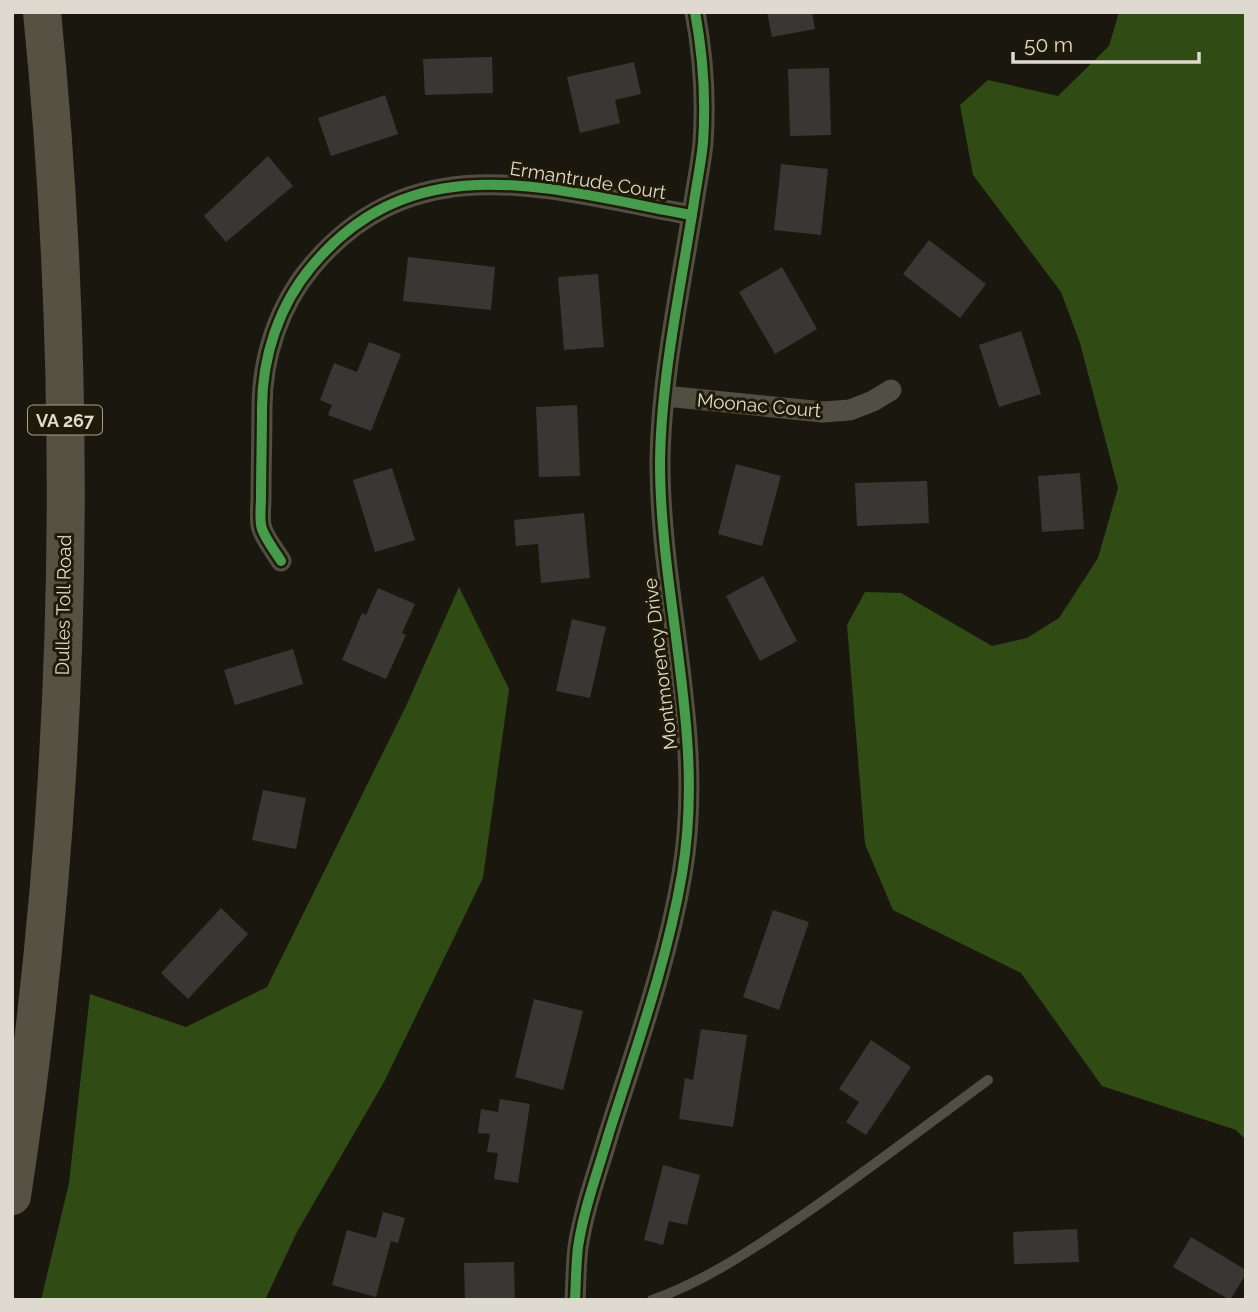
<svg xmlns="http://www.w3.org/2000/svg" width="1258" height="1312" font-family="Raleway,sans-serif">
<rect width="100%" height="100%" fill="#1a170e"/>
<g fill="#304c14">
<polygon points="1119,12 1246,12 1246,1140 1236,1130 1102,1086 1021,973 893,910 865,844 847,625 865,592 901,593 992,646 1027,638 1059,618 1098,558 1118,488 1080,343 1061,292 973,175 960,105 988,80 1058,96 1109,46"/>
<polygon points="459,587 509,689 483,878 384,1082 297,1232 265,1300 41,1300 69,1183 90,994 186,1027 267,987 406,706"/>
</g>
<g fill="#393734">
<polygon points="767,12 812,12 815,29 772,37"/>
<polygon points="492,57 493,93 425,95 423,59"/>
<polygon points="634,62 641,94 615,100 620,123 580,133 567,77"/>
<polygon points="829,68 831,135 790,136 788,69"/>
<polygon points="385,95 398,134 331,156 318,118"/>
<polygon points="268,156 293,186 226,242 204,216"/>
<polygon points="781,164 828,169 821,235 774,230"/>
<polygon points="929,240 986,284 960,318 903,274"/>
<polygon points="408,257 495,267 491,310 403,301"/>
<polygon points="782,267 817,329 775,354 739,292"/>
<polygon points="598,274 604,347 564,350 558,277"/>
<polygon points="1021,331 1041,394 999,407 979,345"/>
<polygon points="369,342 401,354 371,431 328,415 332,405 320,400 334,363 357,372"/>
<polygon points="577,405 580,476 539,477 536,407"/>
<polygon points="736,464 781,476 762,546 718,534"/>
<polygon points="392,468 415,540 375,552 353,480"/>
<polygon points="1080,473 1084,529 1042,532 1038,476"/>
<polygon points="927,481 929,523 857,526 855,483"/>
<polygon points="584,513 590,578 541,583 538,544 516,546 514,520"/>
<polygon points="763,576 797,641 760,661 726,596"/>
<polygon points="378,588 415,604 402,633 406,635 386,679 342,660 362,613 366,615"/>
<polygon points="572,619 606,627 590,698 556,691"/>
<polygon points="293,649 303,684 235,705 224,670"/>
<polygon points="263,790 306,798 296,849 252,840"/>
<polygon points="221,908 248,934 188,999 161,973"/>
<polygon points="773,910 809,922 779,1010 743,997"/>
<polygon points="534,999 583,1011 563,1090 515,1077"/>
<polygon points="701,1029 747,1035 733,1127 679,1119 685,1078 693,1080"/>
<polygon points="871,1040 911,1067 866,1135 846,1122 859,1102 839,1089"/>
<polygon points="500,1099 530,1104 518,1183 494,1179 498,1153 487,1152 490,1134 478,1133 481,1109 498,1112"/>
<polygon points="663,1165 700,1175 687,1225 669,1221 663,1245 644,1240"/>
<polygon points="383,1212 405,1218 398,1243 391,1241 376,1297 332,1285 347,1230 376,1238"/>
<polygon points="1077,1229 1079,1262 1014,1264 1013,1232"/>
<polygon points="1191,1237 1246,1270 1246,1274 1230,1300 1173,1267"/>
<polygon points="514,1262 515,1300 465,1300 464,1263"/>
</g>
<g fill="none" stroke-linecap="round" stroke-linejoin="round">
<path stroke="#514e44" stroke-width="10" d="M652,1300C700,1283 742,1256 784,1228C854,1181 920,1130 988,1080"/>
<g stroke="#514e44" stroke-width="21">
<polyline points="665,396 823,412 850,410 873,401 891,390"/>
<path d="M281,561C275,551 266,540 262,529C259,521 261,507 261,498C261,468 262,438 262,408C262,357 279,305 312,266C417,141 555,191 692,215"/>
<path d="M575,1300C576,1282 576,1264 578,1247C584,1208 598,1171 609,1133C636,1048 667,962 682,874C706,735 660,601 660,462C661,377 681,286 694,202C697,182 701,163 703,143C706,100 703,55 695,12"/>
</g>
<path stroke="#565142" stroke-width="38" d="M12,1196C72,805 81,406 42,12"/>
<g stroke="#201a08" stroke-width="15">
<g id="cycleway">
<path d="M281,561C275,551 266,540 262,529C259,521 261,507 261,498C261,468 262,438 262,408C262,357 279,305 312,266C417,141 555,191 692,215"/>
<path d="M575,1300C576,1282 576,1264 578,1247C584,1208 598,1171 609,1133C636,1048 667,962 682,874C706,735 660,601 660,462C661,377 681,286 694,202C697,182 701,163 703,143C706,100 703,55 695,12"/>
</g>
</g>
<use href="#cycleway" stroke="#469c4c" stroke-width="10"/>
</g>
<g text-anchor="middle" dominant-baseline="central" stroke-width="6" stroke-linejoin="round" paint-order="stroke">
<rect fill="#201a08" stroke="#a5a093" stroke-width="2" x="28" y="405.5" width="74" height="29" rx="5"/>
<g font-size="18" font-weight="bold" fill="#dedacf">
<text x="65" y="420">VA 267</text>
</g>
<g font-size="19" fill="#dedacf" stroke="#201a08">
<text transform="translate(588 180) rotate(9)">Ermantrude Court</text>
<text transform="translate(759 405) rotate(5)">Moonac Court</text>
<text transform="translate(63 605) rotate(-89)">Dulles Toll Road</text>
<text transform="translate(660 664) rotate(-97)">Montmorency Drive</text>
</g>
</g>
<rect width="1258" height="1312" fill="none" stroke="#dedacf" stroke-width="28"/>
<path d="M1013 52v10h186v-10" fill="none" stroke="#dedacf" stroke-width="3.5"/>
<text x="1024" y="52" font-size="21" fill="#dedacf" stroke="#201a08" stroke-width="5" paint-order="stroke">50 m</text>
</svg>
